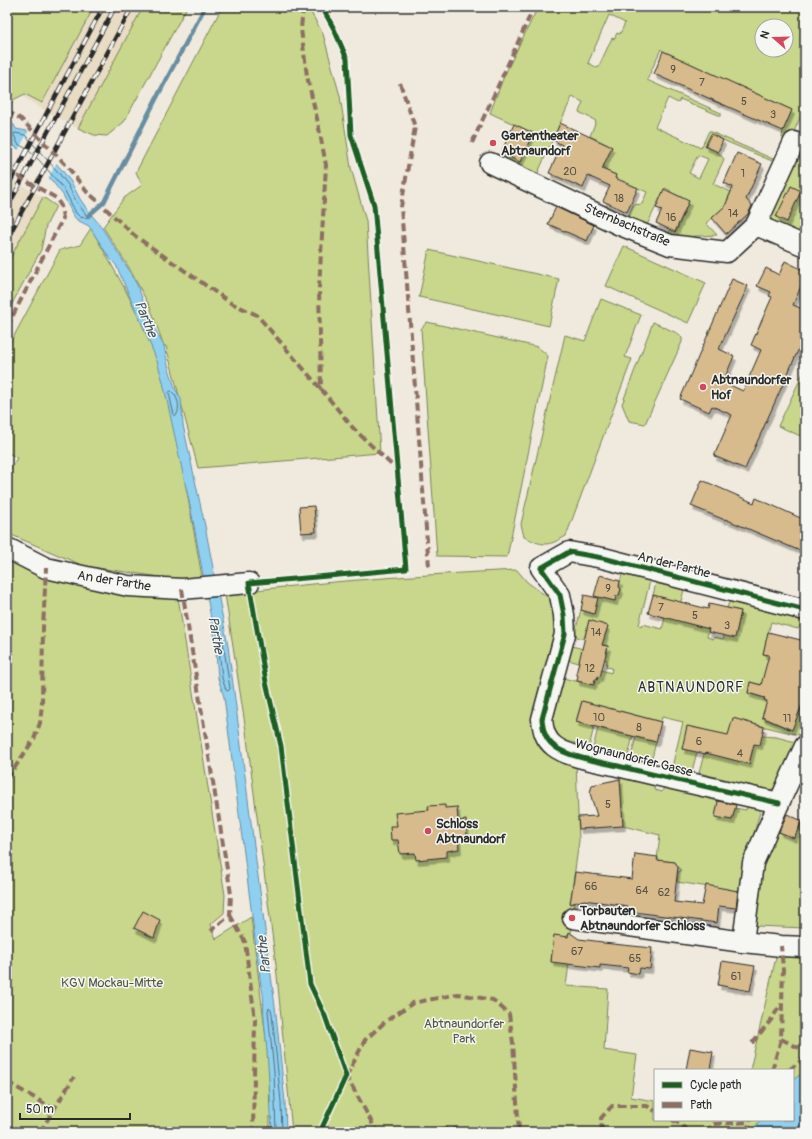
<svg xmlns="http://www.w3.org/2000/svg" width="812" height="1139" font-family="Pangolin,sans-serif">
<defs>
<filter id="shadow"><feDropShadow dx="2.5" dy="4.5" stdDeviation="0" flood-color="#0004"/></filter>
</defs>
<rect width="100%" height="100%" fill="#f0eade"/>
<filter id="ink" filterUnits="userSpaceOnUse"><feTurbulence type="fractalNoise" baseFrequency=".025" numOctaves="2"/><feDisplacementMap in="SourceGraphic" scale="8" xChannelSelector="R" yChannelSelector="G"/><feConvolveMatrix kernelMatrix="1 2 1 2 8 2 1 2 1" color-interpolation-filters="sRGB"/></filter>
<g filter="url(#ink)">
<g fill="#e8dcc5">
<polygon points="49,7 187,7 124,122 107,136 94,135 79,129 37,106 24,97"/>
<polygon points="7,177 43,197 56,206 46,226 41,250 7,313"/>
</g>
<g fill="#c8d78b" stroke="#7a815b" fill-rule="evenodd">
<polygon points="7,7 94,7 42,103 25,94 13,100 7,113"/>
<polygon points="143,7 187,7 124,122 107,136 94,135 78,128"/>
<polygon points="222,7 308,7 323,34 340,96 351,168 366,221 380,453 198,468 166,346 164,346 150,307 128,266 103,227 124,198 142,185 136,172"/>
<path d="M538,7H805V107L791,138H782L783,131L792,110L735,84L725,106L711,100L721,78L663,51L661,49L647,80L721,113V116L680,99L678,103L668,98L655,127L701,148L709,131L773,159L772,161L711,135L706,146L718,152L724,159L713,184L731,192L727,200L730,202L706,223L717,235L679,237L668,235L670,229L676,232L689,201L670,192L671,191L665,188L646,227L627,219L633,205L642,204L647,192L622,181V182L614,179L616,175L604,170V164L612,147L590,136L596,121L579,112L583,102L572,97L536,177L504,162L507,155L520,162L533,133L490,113L504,76ZM609,15L625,23L620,34L617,33L614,39L612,38L598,68L588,63ZM762,26H786V50H762ZM698,155L708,159L699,178L689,173Z"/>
<polygon points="805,133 805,235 766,218"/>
<polygon points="43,197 56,206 46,226 41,250 7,313 7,264"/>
<polygon points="91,228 125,289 156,352 172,406 203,583 84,566 7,533 7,474 17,458 7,452 7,349 60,250 80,245"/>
<polygon points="624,246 706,283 688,323 606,286"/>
<polygon points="429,250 559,279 549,326 419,297"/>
<path d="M601,299L641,315L625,357L632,359L566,536C547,547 543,546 524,537L521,524L565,335L585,341Z"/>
<polygon points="427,322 538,347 548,356 507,557 437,556 421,329"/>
<polygon points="653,322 679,334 682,338 682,342 645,424 629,421 622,404"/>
<polygon points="805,369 805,438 778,426"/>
<polygon points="7,555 178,597 225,895 224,913 211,924 216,939 251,917 269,1062 270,1132 7,1132"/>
<path d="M517,570L527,582L549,598L555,611V638L535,735C544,756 556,756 576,762L579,841L571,898L572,901L575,903L571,933L568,934L566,937L554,936L551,961L569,964L566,986L608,989L604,1050L637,1055L631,1097L655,1101V1120H793V1070H750L776,957L805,958V1132H292L276,965L246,731L225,594C322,581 419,575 517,570Z"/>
<polygon points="622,574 650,581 639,625 642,626 643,624 662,629 665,618 668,619 673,601 653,595 656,583 684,590 676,620 709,629 707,637 713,639 714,637 723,639 725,634 736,634 741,611 727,608 729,602 805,621 805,628 800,626 798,629 771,622 763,654 769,655 805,691 805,698 791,692 750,682 748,693 764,698 764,700 774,704 765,708 762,718 792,730 800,710 805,712 805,721 799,735 733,719 726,758 749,764 754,744 762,736 776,737 796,742 775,788 770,790 699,773 704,754 706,754 711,732 693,727 689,741 684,740 682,749 697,752 692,771 672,767 683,722 662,717 661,722 582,701 576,722 594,727 589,747 563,740 556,736 551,725 563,678 593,685 595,679 597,679 598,676 600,676 601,670 611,673 612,668 606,667 607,660 602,659 579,663 568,660 572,646 606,655 608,646 602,645 608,626 589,621 584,639 574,636 581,610 594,614 598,597 615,601 616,596 621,590 619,587"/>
<polygon points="598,728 633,736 628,756 593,748"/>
<polygon points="636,737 656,742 651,762 631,757"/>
<polygon points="629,777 656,782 654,790 662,792 664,787 719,799 715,817 732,820 735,808 746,810 748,804 757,806 760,812 747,858 741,892 677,882 678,872 681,871 675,862 657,860 660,835 623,826 620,779"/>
<polygon points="802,822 805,826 805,928 756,926 762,868 776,831 794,838"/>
</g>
<g fill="#8fd0f1" stroke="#678ea2">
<path d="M7,120L14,125L16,129L27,131L62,170L71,182L80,199L89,212L100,225L129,270L138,287L150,320L164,346L168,365L175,388L181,399L183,425L205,526L228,646L276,1014L285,1102L286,1132H272C270,1094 268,1057 264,1019C263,1007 265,997 261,986L224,697L218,678L215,640L192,515L163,382L157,361L144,329L116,265L110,259L89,226L77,220L73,215L63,195L45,172L24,152L15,147L11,138L7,135Z"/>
<polygon points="805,1071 805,1132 752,1132 760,1120 793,1120 793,1080"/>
</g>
<polygon fill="#f0eade" points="29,130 57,162 48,179 23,154 18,151"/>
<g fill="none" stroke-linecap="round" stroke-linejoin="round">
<g stroke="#536d7a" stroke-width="1">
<polygon points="15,133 25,135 58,172 68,185 76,201 87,216 86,218 80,217 76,213 64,189 40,161 27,149 18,144 14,135"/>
<path d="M171,391C178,396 181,408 176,416L174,415L169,393Z"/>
<polygon points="218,627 221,628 230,689 228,691 226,690 222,678 217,629"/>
<polyline points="276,1132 274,1072 268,1011 269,1008 271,1010 272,1014 281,1102 282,1132"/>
</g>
<polyline stroke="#678ea2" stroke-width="4.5" points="88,216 104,202 156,99 205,7"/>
</g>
<g fill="#d7bb8c" stroke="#2b2b2b" filter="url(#shadow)">
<polygon points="663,51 792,110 783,131 654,74"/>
<polygon points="560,123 612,147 602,169 616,175 615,178 638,188 627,212 603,201 610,186 588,176 583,188 549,173 562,145 553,140"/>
<polygon points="514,124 533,133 520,162 501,153"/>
<polygon points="711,134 723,140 718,152 705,146"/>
<polygon points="737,153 762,164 746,199 752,206 748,214 726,234 712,218 725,206 733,187 724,183"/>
<polygon points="791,186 801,191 787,222 776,217"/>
<polygon points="664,189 689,201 675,232 656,223 662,210 656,208"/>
<polygon points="556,207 594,225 587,241 548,224"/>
<polygon points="785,261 805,271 805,285 802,284 793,305 805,310 805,335 745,469 714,456 732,415 712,406 709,412 680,399 732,279 748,286 719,349 734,356 723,382 743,391 761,350 751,345 772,297 769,296 771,292 757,286 766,268 779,275"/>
<polygon points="702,480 754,503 756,498 805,520 805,553 725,519 725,520 691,506"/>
<polygon points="314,506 316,532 301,533 299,507"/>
<polygon points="600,575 620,581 619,587 621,589 619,595 616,596 615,601 594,596"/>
<polygon points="584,595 598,598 594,614 581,610"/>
<polygon points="653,595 708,609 709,604 741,611 735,638 708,632 709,629 648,613"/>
<polygon points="589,620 608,626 602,645 608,646 600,677 598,676 597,680 595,679 594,685 577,681 578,675 576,674"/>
<polygon points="768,632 805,641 805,697 792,730 762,717 767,701 764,700 765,698 748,693 750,682 761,685 769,655 763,654"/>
<polygon points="582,701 661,722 656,742 576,722"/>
<polygon points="733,718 764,727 760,745 754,744 749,764 706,753 706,754 682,749 687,726 728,735"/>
<polygon points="620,779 623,826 579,829 578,817 597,816 590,793 592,785"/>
<polygon points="718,801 736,805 732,820 715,817"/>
<polygon points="445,805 445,808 457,807 458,821 466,820 467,836 458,837 459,849 447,851 447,857 416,860 415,853 400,854 398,840 391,840 390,826 397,826 395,813 429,810 428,806"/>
<polygon points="787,814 802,821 794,838 779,832"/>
<polygon points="635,854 658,857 657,860 675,862 678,867 674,902 702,905 706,885 738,891 736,908 719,906 717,923 627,911 628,906 584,900 570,904 575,872 632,879"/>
<polygon points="143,911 160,920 154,938 134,928"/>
<polygon points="569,932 579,939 603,942 603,943 652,948 650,969 640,968 639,974 627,972 628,968 600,965 600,968 551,962 554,935 568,937"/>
<polygon points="722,961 755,966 750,991 718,985"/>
<polygon points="690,1048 713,1052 710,1070 686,1070"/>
</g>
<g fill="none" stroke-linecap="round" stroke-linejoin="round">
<g stroke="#2b2b2b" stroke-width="23">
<g id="minor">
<polyline points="490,163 620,225 670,245 727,252 756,225 805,246"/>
<polyline points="756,225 794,142"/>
<polyline points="7,548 46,568 128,586 182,589 249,583"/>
<path d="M779,803C725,791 671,779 618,766C601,762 567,757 554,746C545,739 543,730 542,719L565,634L564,615L560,595L541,568L569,552L603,558L805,610"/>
<polyline points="573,918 743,942 781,946 805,947"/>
<polyline points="743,942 753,863 779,803 805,746"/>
</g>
</g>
<use href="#minor" stroke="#f6f6f2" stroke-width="20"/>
<g stroke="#2b2b2b" stroke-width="4.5">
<g id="rail">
<polyline points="7,188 103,7"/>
<polyline points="7,208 115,7"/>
<polyline points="7,239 132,7"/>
</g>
</g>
<use href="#rail" stroke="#f6f6f2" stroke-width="3" stroke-dasharray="9" stroke-linecap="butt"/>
<g stroke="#8d6e63" stroke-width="4" stroke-dasharray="8 4" stroke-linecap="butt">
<polyline points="303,7 301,29 307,76 318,123 326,165 319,288 321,389 353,428 397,470"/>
<polyline points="400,83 415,127 401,207 429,567"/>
<polyline points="7,111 21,119 67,166 87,192 98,201"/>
<polyline points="472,143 534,7"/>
<polyline points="7,170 56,198 61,206 63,218 7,327"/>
<polyline points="105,208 135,236 231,303 257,315 321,389"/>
<polyline points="182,589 231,894 230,915 211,931"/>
<polyline points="7,779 34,739 40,723 42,704 43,628 46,568"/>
<polyline points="230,915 245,942 255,1020 253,1132"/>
<polyline points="781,1039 805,1051"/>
<polyline points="752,1043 771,1020 781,1004"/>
<polyline points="772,1070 781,1039 783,969 781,946"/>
<polyline points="789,1070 805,1057"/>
<polyline points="346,1075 377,1132"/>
<polyline points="346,1077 365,1040 386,1021 413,1003 458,994 493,1000 509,1014 513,1043 519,1132"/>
<polyline points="7,1082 54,1109"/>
<polyline points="672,1120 680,1124 689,1132"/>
<polyline points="40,1132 74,1077"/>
<polyline points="392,1132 455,1129 472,1132"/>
<polyline points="602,1132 601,1118 612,1106 647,1106 655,1111"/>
<polyline points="705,1132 714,1124 750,1122"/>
<polyline points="746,1132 751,1120"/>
</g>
<g stroke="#f6f6f2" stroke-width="8">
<g id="cycleway">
<path d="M779,803C725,791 671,779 618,766C601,762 567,757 554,746C545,739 543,730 542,719L565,634L564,615L560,595L541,568L569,552L603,558L805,610"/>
<polyline points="320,1132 346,1076 325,1016 310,984 281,746 266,682 249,583 406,569 374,205 351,135 347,59 334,29 322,7"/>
</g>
</g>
<use href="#cycleway" stroke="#1b5e20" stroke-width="5"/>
</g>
</g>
<g fill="#d1495b" stroke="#f6f6f2" stroke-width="1.5">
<circle cx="493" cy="143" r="4"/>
<circle cx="703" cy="387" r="4"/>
<circle cx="428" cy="831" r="4"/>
<circle cx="572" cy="918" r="4"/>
</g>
<g text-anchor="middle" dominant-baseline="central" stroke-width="3" stroke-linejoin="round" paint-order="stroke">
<g font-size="11" fill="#564f43">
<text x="673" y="69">9</text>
<text x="702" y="82">7</text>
<text x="744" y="101">5</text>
<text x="773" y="114">3</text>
<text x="570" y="171">20</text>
<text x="743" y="173">1</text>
<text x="619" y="198">18</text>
<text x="733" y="213">14</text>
<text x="671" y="217">16</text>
<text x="608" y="588">9</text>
<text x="661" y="607">7</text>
<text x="695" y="615">5</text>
<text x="727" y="625">3</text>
<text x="596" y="632">14</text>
<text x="590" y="668">12</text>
<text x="599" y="717">10</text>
<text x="787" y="718">11</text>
<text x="639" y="727">8</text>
<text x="699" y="741">6</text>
<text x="740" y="753">4</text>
<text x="608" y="804">5</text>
<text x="591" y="886">66</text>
<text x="642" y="890">64</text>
<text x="664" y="892">62</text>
<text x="577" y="951">67</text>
<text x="635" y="958">65</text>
<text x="736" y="976">61</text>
</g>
<g font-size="13" font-weight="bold" fill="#2b2b2b" stroke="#f6f6f2" text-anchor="start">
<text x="501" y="136">Gartentheater<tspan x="501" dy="15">Abtnaundorf</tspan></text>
<text x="711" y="380">Abtnaundorfer<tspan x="711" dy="15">Hof</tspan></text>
<text x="436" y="824">Schloss<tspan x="436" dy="15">Abtnaundorf</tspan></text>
<text x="580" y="911">Torbauten<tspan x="580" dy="15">Abtnaundorfer Schloss</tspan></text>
</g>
<g font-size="13" fill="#2b2b2b" stroke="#f6f6f2">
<text transform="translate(627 225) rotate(23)">Sternbachstraße</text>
<text transform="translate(674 565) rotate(14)">An der Parthe</text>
<text transform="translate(114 581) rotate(9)">An der Parthe</text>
<text transform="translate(634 758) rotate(14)">Wognaundorfer Gasse</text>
</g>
<g font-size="13" fill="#525643" stroke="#f6f6f2">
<text x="112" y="983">KGV Mockau-Mitte</text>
<text x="464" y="1024">Abtnaundorfer<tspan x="464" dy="15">Park</tspan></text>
</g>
<g font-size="14" font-style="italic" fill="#44545c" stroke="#f6f6f2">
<text transform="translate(146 319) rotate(67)">Parthe</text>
<text transform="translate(216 635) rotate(80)">Parthe</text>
<text transform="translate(264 955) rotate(-97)">Parthe</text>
</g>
<g font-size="14" letter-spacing="1" fill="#2b2b2b" stroke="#f6f6f2">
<text x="691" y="687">ABTNAUNDORF</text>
</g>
</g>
<rect width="812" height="1139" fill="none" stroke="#f6f6f2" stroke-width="24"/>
<rect x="12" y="12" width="788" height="1115" fill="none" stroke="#2b2b2b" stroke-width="1.5" filter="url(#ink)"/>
<rect x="654" y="1069" width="140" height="52" fill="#f6f6f2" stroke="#a5a5a2"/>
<rect x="662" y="1082" width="20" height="6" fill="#1b5e20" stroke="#a5a5a2"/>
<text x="690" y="1089" font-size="12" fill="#2b2b2b">Cycle path</text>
<rect x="662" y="1102" width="20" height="6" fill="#8d6e63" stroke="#a5a5a2"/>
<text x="690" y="1109" font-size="12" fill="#2b2b2b">Path</text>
<g transform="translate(774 38) rotate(290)"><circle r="19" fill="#f6f6f2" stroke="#a5a5a2"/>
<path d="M0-3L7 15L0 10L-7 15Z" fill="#d1495b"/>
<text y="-6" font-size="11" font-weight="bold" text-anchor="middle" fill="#2b2b2b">N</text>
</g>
<path d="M20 1113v6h110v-6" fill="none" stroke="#2b2b2b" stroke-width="2"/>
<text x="26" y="1113" font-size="12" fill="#2b2b2b" stroke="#f6f6f2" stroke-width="3" paint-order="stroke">50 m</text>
</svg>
